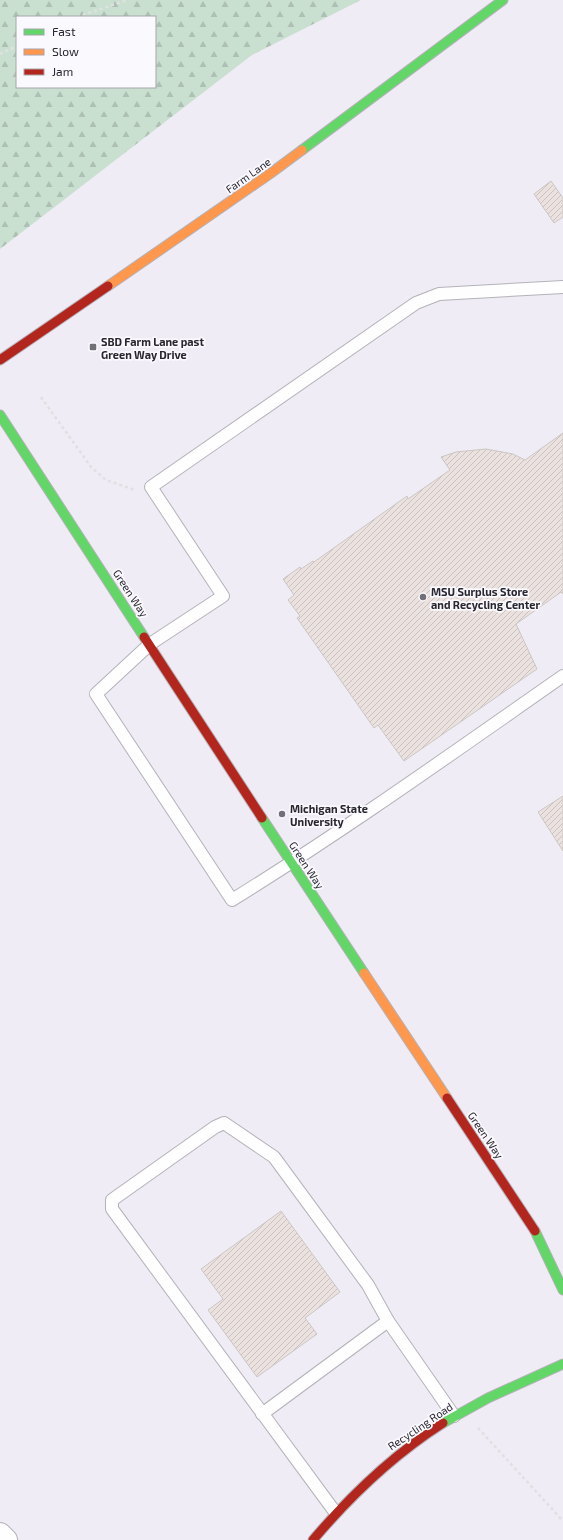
<svg xmlns="http://www.w3.org/2000/svg" width="563" height="1540" font-family="'Exo 2',sans-serif">
<defs>
<pattern id="forest-firs" width="22" height="20" patternUnits="userSpaceOnUse"><rect width="22" height="20" fill="#c9e0d0"/><path d="M5 1l3.5 6h-7zM16 11l3.5 6h-7z" fill="#adc0b3"/></pattern>
<pattern id="building-hatch" width="6" height="6" patternUnits="userSpaceOnUse"><rect width="6" height="6" fill="#ebe2df"/><path d="M-1 1l2-2M0 6l6-6M5 7l2-2" fill="none" stroke="#cac2c0"/></pattern>
</defs>
<rect width="100%" height="100%" fill="#fbfafd"/>
<path fill="#efecf5" fill-rule="evenodd" d="M0,0H563V1540H0ZM17,17H155V87H17Z"/>
<path fill="url(#forest-firs)" fill-rule="evenodd" d="M0,0H361L252,55L0,249ZM17,17H155V87H17Z"/>
<g fill="url(#building-hatch)" stroke="#cbc6c4">
<polygon points="551,181 563,198 563,217 554,223 534,194"/>
<polygon points="563,433 563,594 561,592 516,624 537,669 404,761 378,725 374,728 297,618 300,616 288,600 294,595 283,579 300,567 301,569 313,561 314,562 407,496 408,499 450,470 441,457 456,452 486,449 513,454 525,460"/>
<polygon points="563,796 563,851 538,812"/>
<polygon points="281,1211 340,1292 305,1318 317,1334 257,1377 208,1310 223,1299 201,1269"/>
</g>
<g fill="none" stroke-linecap="round" stroke-linejoin="round">
<g stroke="#b4b2b8" stroke-width="14">
<g id="lane">
<path d="M563,287L439,294L416,303L151,487L223,596L150,644L96,694L232,900C345,830 454,752 563,676"/>
<polyline points="262,1414 388,1321"/>
<polyline points="335,1512 112,1209 112,1200 215,1127 224,1123 274,1157 368,1285 388,1321 454,1416"/>
</g>
</g>
<g stroke="#b4b2b8" stroke-width="24">
<polyline id="street" points="0,1534 6,1540"/>
</g>
<g stroke="#b4b2b8" stroke-width="11">
<g id="fast">
<polyline points="302,150 503,0"/>
<polyline points="0,415 144,637"/>
<polyline points="262,818 364,973"/>
<polyline points="535,1231 563,1290"/>
<polyline points="443,1423 488,1398 563,1364"/>
</g>
</g>
<g stroke="#b4b2b8" stroke-width="11">
<g id="slow">
<polyline points="108,286 271,173 302,150"/>
<polyline points="364,973 447,1098"/>
</g>
</g>
<g stroke="#b4b2b8" stroke-width="11">
<g id="jam">
<polyline points="0,360 108,286"/>
<polyline points="144,637 262,818"/>
<polyline points="447,1098 535,1231"/>
<path d="M313,1540C351,1495 393,1455 443,1423"/>
</g>
</g>
<g stroke="#e1e0e1" stroke-width="2.5" stroke-dasharray="3 3" stroke-linecap="butt">
<polyline points="77,17 127,0"/>
<polyline points="0,54 17,46"/>
<polyline points="41,397 91,467 106,480 135,490"/>
<polyline points="478,1428 563,1521"/>
</g>
<use href="#lane" stroke="#fefeff" stroke-width="12"/>
<use href="#street" stroke="#fefeff" stroke-width="22"/>
<use href="#fast" stroke="#63d668" stroke-width="9"/>
<use href="#slow" stroke="#ff974d" stroke-width="9"/>
<use href="#jam" stroke="#b3261e" stroke-width="9"/>
</g>
<g fill="#727077" stroke="#faf9fe" stroke-width="1.5">
<rect x="89" y="343" width="8" height="8" rx="2"/>
<circle cx="423" cy="597" r="4"/>
<circle cx="282" cy="814" r="4"/>
</g>
<g text-anchor="middle" dominant-baseline="central" stroke-width="3.5" stroke-linejoin="round" paint-order="stroke">
<g font-size="11" fill="#29262f" stroke="#faf9fe">
<text transform="translate(248 175) rotate(-35)">Farm Lane</text>
<text transform="translate(131 593) rotate(57)">Green Way</text>
<text transform="translate(307 865) rotate(57)">Green Way</text>
<text transform="translate(486 1135) rotate(56)">Green Way</text>
<text transform="translate(420 1426) rotate(-34)">Recycling Road</text>
</g>
<g font-size="11" font-weight="bold" fill="#29262f" stroke="#faf9fe" text-anchor="start">
<text x="101" y="341">SBD Farm Lane past<tspan x="101" dy="13">Green Way Drive</tspan></text>
<text x="431" y="591">MSU Surplus Store<tspan x="431" dy="13">and Recycling Center</tspan></text>
<text x="290" y="808">Michigan State<tspan x="290" dy="13">University</tspan></text>
</g>
</g>
<rect x="16" y="16" width="140" height="72" fill="#faf9fe" stroke="#a6a5ab"/>
<rect x="24" y="29" width="20" height="6" fill="#63d668" stroke="#a6a5ab"/>
<text x="52" y="36" font-size="12" fill="#29262f">Fast</text>
<rect x="24" y="49" width="20" height="6" fill="#ff974d" stroke="#a6a5ab"/>
<text x="52" y="56" font-size="12" fill="#29262f">Slow</text>
<rect x="24" y="69" width="20" height="6" fill="#b3261e" stroke="#a6a5ab"/>
<text x="52" y="76" font-size="12" fill="#29262f">Jam</text>
</svg>
